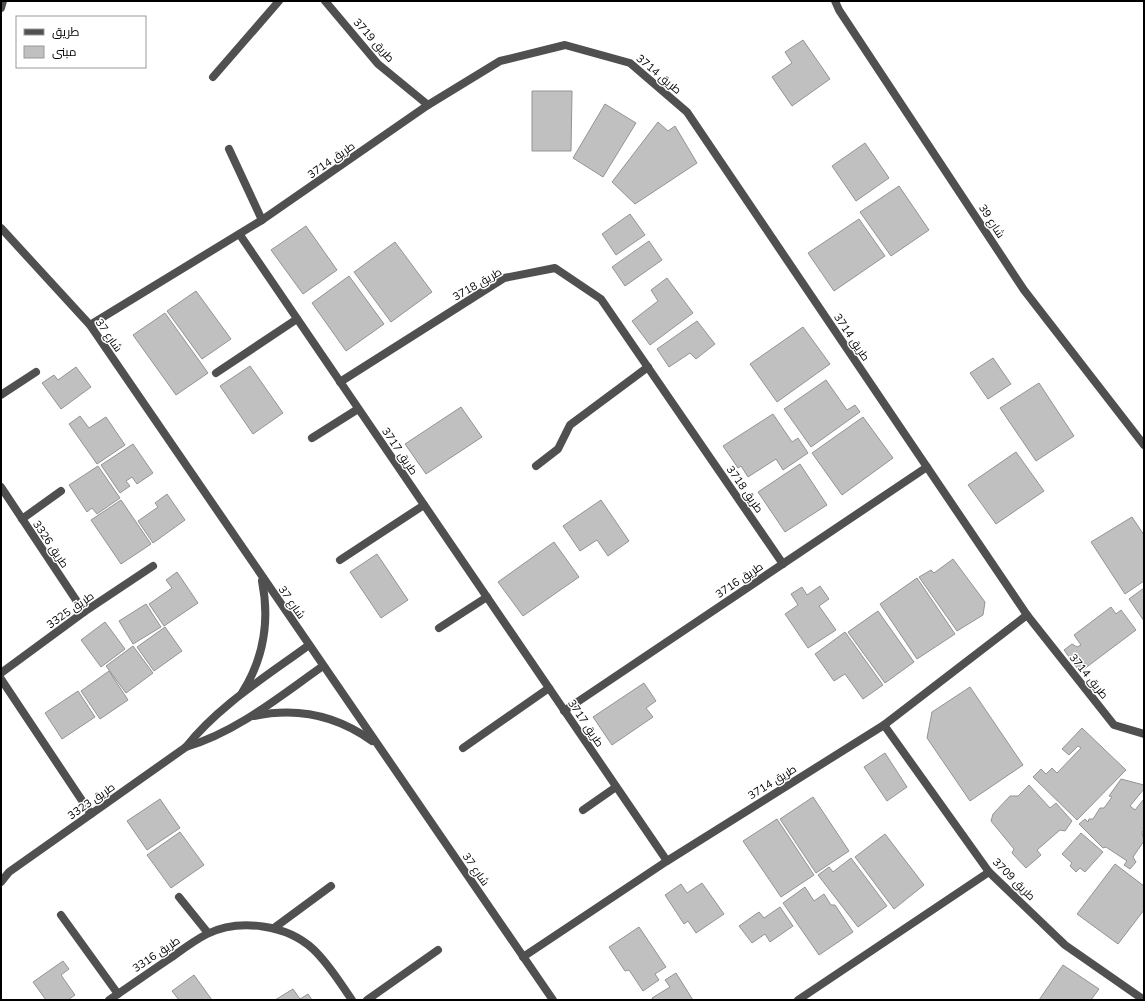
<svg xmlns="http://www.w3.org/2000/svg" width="1145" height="1001" font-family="Mulish,Cairo,sans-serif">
<rect width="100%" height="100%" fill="#fff"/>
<g fill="#c0c0c0" stroke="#949494">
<polygon points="803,40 830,79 792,106 772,77 792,63 785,52"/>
<polygon points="532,91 572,91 571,151 532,151"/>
<polygon points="605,104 636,123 603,177 573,158"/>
<polygon points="658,122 668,131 675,126 697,163 635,204 612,182"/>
<polygon points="865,143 889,178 856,201 832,166"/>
<polygon points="899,186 929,230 891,256 860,212"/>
<polygon points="630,214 645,235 616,255 602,234"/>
<polygon points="859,219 885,256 834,291 808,253"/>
<polygon points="306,226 337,270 303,294 271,250"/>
<polygon points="649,241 662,260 625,286 612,267"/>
<polygon points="395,242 432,292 391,322 354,272"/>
<polygon points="349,276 384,324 346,351 312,303"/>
<polygon points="667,278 693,313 650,345 632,321 658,301 651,290"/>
<polygon points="196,291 231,339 202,359 167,311"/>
<polygon points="165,313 208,373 176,395 133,335"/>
<polygon points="697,321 715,344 696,359 690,353 669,367 657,349"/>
<polygon points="803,327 830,364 777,402 750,364"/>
<polygon points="993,358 1011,384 988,399 970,373"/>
<polygon points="250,366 283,413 253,434 220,386"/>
<polygon points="76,367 91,387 61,409 42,383 54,375 58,380"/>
<polygon points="826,380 847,410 855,405 860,412 811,447 784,409"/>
<polygon points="1039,383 1074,436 1036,461 1000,408"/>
<polygon points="461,407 482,437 426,474 405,444"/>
<polygon points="773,414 792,442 798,438 808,453 783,470 776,459 748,477 741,466 738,468 723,446"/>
<polygon points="80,416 89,428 106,417 125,445 97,464 69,424"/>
<polygon points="863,417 893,458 842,495 812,453"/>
<polygon points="133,444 153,473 137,484 132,477 126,481 130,486 120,493 101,465"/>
<polygon points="1016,452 1044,491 996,524 968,485"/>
<polygon points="800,464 827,505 785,532 758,492"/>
<polygon points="98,466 120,498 97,514 92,508 87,512 69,485"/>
<polygon points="167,494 185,520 153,543 138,521 158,507 155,503"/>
<polygon points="121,500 151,544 121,564 91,520"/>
<polygon points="601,500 629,541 608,556 597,540 580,551 563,526"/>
<polygon points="1132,517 1144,535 1144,581 1125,594 1091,542"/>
<polygon points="554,542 579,577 523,616 498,582"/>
<polygon points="377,554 408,600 381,618 350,572"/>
<polygon points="953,559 985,602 983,615 957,631 919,577 931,570 934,573"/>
<polygon points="177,572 198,603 164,626 149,604 172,588 166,580"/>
<polygon points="917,578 955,634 917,659 880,604"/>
<polygon points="820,586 829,599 819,606 836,630 808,648 785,614 798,605 791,594 802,587 807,595"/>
<polygon points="1144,588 1144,621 1129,599"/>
<polygon points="146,604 161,627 133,644 119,621"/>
<polygon points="1111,607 1116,614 1121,610 1136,630 1080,672 1064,650 1072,644 1077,647 1081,645 1074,635"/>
<polygon points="878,611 914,662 885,683 848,632"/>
<polygon points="105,622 125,649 101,667 81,640"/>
<polygon points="165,627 182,651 154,671 137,647"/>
<polygon points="845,632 883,685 863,699 845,674 834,681 815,654"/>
<polygon points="133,646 153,673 126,693 106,666"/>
<polygon points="109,671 128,700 100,719 81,691"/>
<polygon points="644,683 656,701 646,708 653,717 612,745 593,717"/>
<polygon points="970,687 1023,765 970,801 927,738 932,712"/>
<polygon points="78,691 95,717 62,739 45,713"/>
<polygon points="1082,728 1126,770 1077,820 1033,777 1041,769 1046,774 1052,768 1057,773 1081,748 1078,746 1069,755 1062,749"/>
<polygon points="885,753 907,787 887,801 864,767"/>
<polygon points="1121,779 1144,785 1144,789 1130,806 1135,810 1143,800 1144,801 1144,830 1142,832 1144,841 1133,857 1136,862 1130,869 1124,865 1127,861 1106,847 1103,848 1079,824 1085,819 1088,822 1089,819 1093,819 1100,808 1104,808 1112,797 1109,796"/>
<polygon points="1029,785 1050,808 1056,803 1072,821 1065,831 1060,830 1037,850 1041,855 1026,868 1012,853 1014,849 991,821 993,814 1010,796 1018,796"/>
<polygon points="813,797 849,851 816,873 780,819"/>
<polygon points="160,799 180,828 147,850 127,821"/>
<polygon points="777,819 814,875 781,897 743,841"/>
<polygon points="180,832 204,865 171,888 147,855"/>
<polygon points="1081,833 1103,852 1085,872 1080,868 1076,872 1070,866 1072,863 1062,854"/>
<polygon points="885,834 924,885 894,909 855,857"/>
<polygon points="851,858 887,906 858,927 818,875 829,867 833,872"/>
<polygon points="1115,864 1144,886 1144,910 1118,944 1077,914"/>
<polygon points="702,883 724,914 696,933 688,921 684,924 665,895 681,884 687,893"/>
<polygon points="805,887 814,901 824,894 831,905 835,905 853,932 819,955 783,903"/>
<polygon points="780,907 793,926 770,942 765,934 752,943 739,926 759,912 764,918"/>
<polygon points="639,927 666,967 655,974 659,980 643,991 629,970 625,971 609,947"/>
<polygon points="63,961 69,969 61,975 75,995 68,1000 46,1000 33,982"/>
<polygon points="1063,965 1099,989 1091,1000 1039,1000"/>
<polygon points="676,973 693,1000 653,1000 652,998 670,987 665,980"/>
<polygon points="194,975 212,1000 179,1000 172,991"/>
<polygon points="293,989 300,999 308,994 312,1000 275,1000"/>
</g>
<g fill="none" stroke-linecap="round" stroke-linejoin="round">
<g stroke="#505050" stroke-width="8">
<polyline points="213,77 279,1"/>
<polyline points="229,149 262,220"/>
</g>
<g stroke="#505050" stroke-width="8">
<polyline points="325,1 378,64 428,105"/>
<polyline points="835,1 839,10 1024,290 1144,445"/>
<polyline points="1,8 3,1"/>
<polyline points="1,228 90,325 553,1000"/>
<polyline points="240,235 667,861"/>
<polyline points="90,325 262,220 428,105 500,61 565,45 630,63 687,112 1027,615 1114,725 1144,734"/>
<polyline points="216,373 297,319"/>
<polyline points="340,382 504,278 555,268 601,299 783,564"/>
<polyline points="1,395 36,372"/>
<polyline points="312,438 358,409"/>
<polyline points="536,466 558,449 570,425 648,367"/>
<polyline points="1,487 84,612"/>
<polyline points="22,519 61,491"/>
<polyline points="340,560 424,505"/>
<polyline points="439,628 487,597"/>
<polyline points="1,673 84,612 153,566"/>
<polyline points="1,679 91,814"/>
<path d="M242,693C264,658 270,621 262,581"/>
<polyline points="564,711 927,467"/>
<path d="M254,716C297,707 336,715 372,741"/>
<polyline points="884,725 989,872 1065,945 1144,1000"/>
<path d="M186,747C237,732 280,696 323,666"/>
<polyline points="463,748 549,688"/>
<polyline points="583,810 616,787"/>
<path d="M1,882L9,872L186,747C218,706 267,676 309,645"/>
<polyline points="179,897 208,933"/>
<polyline points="61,915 118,994"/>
<polyline points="274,928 331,886"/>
<polyline points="523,957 667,861 884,725 1027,615"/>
<path d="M109,1000C130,986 151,971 172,957C183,949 195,940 207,934C240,918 287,925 313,949C329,964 340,983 352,1000"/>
<polyline points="367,1000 438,950"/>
<polyline points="798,1000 989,872"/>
</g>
</g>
<g text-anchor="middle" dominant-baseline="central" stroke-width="3" stroke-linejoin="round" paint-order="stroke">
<g font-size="11" fill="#000" stroke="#fff">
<text transform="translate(374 40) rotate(48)">طريق 3719</text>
<text transform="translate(659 74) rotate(40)">طريق 3714</text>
<text transform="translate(331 160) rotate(-35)">طريق 3714</text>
<text transform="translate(992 221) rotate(57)">شارع 39</text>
<text transform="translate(477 284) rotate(-30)">طريق 3718</text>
<text transform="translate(109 335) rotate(55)">شارع 37</text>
<text transform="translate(852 337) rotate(56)">طريق 3714</text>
<text transform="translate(400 451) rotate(56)">طريق 3717</text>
<text transform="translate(745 489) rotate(55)">طريق 3718</text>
<text transform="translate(51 544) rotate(56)">طريق 3326</text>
<text transform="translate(739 580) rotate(-34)">طريق 3716</text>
<text transform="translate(292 602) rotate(55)">شارع 37</text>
<text transform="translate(70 610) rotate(-35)">طريق 3325</text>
<text transform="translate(1089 676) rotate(51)">طريق 3714</text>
<text transform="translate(586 723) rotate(56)">طريق 3717</text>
<text transform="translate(772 782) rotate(-32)">طريق 3714</text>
<text transform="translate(91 801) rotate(-35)">طريق 3323</text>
<text transform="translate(476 869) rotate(55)">شارع 37</text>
<text transform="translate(1014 879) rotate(45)">طريق 3709</text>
<text transform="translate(156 954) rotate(-34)">طريق 3316</text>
</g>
</g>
<rect width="1145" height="1001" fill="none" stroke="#000000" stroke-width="4"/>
<rect x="16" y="16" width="130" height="52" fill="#ffffff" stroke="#999999"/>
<rect x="24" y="29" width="20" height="6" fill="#505050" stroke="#999999"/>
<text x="52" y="36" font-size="12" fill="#000000">طريق</text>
<rect x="24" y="46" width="20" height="12" fill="#c0c0c0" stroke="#999999"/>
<text x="52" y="56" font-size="12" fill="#000000">مبنى</text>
</svg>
